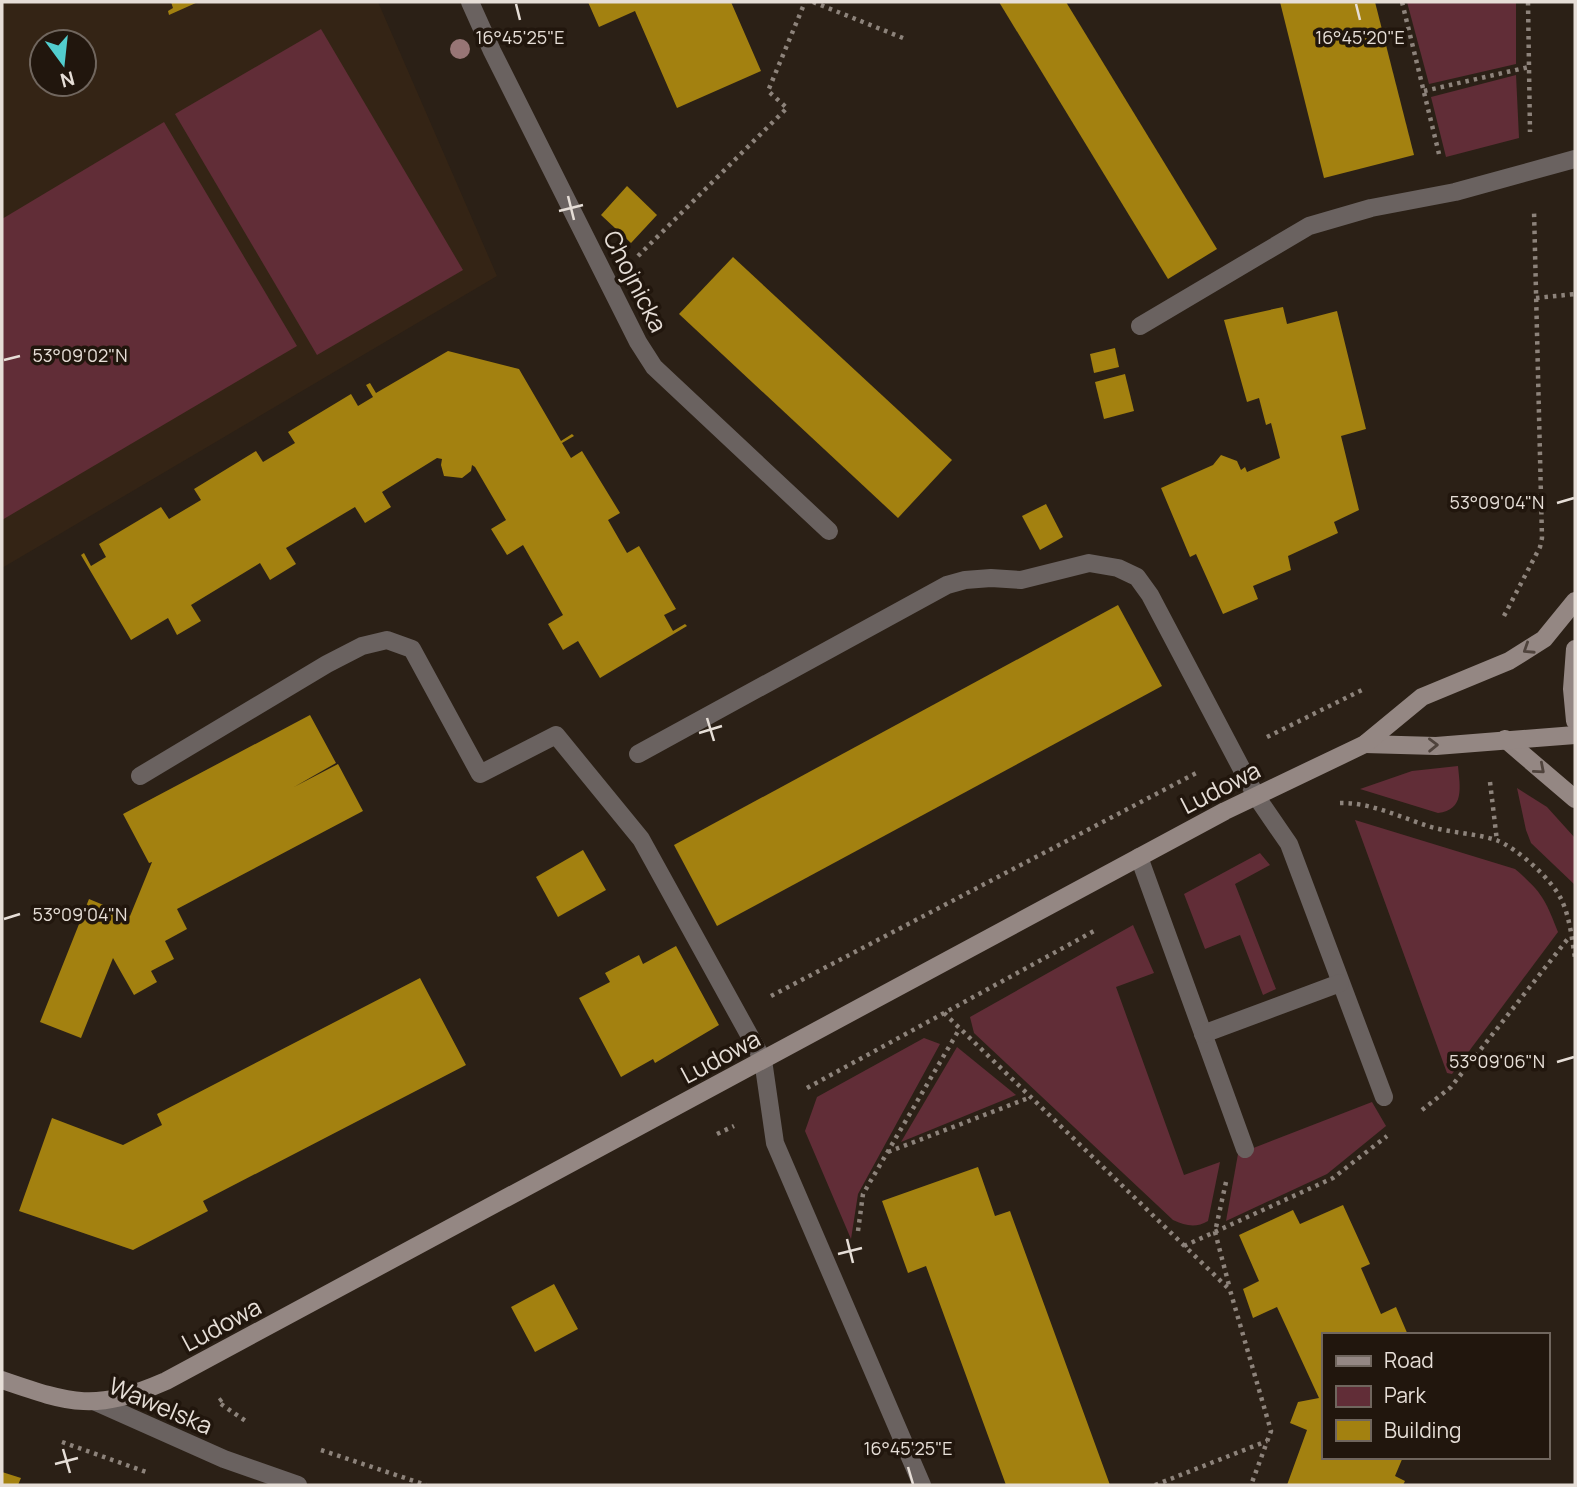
<svg xmlns="http://www.w3.org/2000/svg" width="1577" height="1487" font-family="Manrope,sans-serif">
<rect width="100%" height="100%" fill="#2b2016"/>
<path fill="#342415" fill-rule="evenodd" d="M2,2H378L497,276L2,568ZM42,42H84V84H42Z"/>
<g fill="#612d37">
<polygon points="1407,2 1516,2 1516,64 1429,84"/>
<polygon points="321,29 463,270 317,355 175,114"/>
<polygon points="1516,75 1519,138 1446,157 1431,97"/>
<polygon points="164,122 297,346 2,520 2,219"/>
<path d="M1458,766C1460,787 1465,810 1438,813L1360,789L1412,771Z"/>
<polygon points="1517,788 1547,807 1575,838 1575,885 1531,843 1526,830"/>
<path d="M1355,820L1515,869C1542,892 1545,899 1558,932L1452,1074L1447,1073Z"/>
<polygon points="1260,853 1270,865 1235,884 1276,989 1263,995 1240,935 1205,949 1184,894"/>
<path d="M1133,925L1154,973L1116,987L1184,1175L1220,1162L1208,1221C1196,1228 1186,1226 1173,1220L974,1033L970,1017Z"/>
<polygon points="924,1038 940,1044 858,1194 851,1239 805,1131 817,1097"/>
<polygon points="957,1047 1016,1095 901,1142"/>
<polygon points="1372,1102 1386,1126 1327,1174 1226,1221 1238,1154"/>
</g>
<g fill="#a38110">
<polygon points="171,2 198,2 169,15 168,11 173,8"/>
<polygon points="588,2 731,2 761,71 677,108 635,11 599,27"/>
<polygon points="999,2 1066,2 1217,249 1168,279"/>
<polygon points="1280,2 1375,2 1414,155 1324,178"/>
<polygon points="627,186 657,215 631,243 601,215"/>
<polygon points="733,257 952,460 898,518 679,314"/>
<polygon points="1283,307 1287,324 1337,311 1366,429 1341,436 1359,510 1334,522 1338,533 1288,556 1291,570 1253,586 1258,599 1223,614 1196,554 1190,557 1161,488 1213,465 1221,455 1237,461 1241,470 1245,467 1247,472 1280,458 1271,423 1266,425 1259,398 1247,402 1224,320"/>
<polygon points="1115,348 1119,367 1094,373 1090,354"/>
<polygon points="448,351 519,369 561,441 572,434 574,436 562,443 571,458 582,451 620,513 608,520 627,553 639,546 676,609 664,615 673,631 685,624 687,626 600,678 578,641 563,650 548,624 563,615 523,545 507,555 491,529 506,520 475,467 472,465 471,471 462,478 444,476 441,465 442,459 437,458 382,492 391,507 365,523 355,507 286,548 296,564 270,580 260,563 191,605 201,621 177,635 168,618 131,640 81,555 84,553 91,566 106,557 99,544 161,507 169,519 201,500 194,489 256,451 263,462 295,443 288,432 351,394 358,406 373,397 366,385 370,383 376,393"/>
<polygon points="1125,374 1134,411 1104,419 1095,382"/>
<polygon points="1046,504 1063,537 1040,550 1022,516"/>
<polygon points="1118,605 1162,686 717,926 674,845"/>
<polygon points="310,715 336,763 294,787 338,764 363,811 177,909 187,929 165,941 174,959 151,971 157,982 134,995 113,958 81,1038 40,1022 89,899 130,916 139,894 152,862 149,863 123,814"/>
<polygon points="583,850 606,890 558,917 536,877"/>
<polygon points="676,946 719,1025 655,1063 653,1059 621,1077 579,998 610,982 605,973 639,955 643,964"/>
<polygon points="420,978 466,1065 203,1201 208,1211 133,1250 19,1211 52,1118 123,1145 162,1125 157,1114"/>
<polygon points="978,1167 995,1216 1010,1211 1110,1485 1006,1485 926,1266 908,1273 882,1201"/>
<polygon points="1343,1205 1370,1264 1361,1268 1381,1314 1396,1307 1408,1335 1323,1335 1323,1457 1403,1457 1395,1476 1405,1481 1403,1485 1287,1485 1307,1430 1290,1423 1298,1402 1319,1398 1277,1307 1253,1318 1243,1289 1259,1281 1239,1235 1293,1210 1300,1224"/>
<polygon points="554,1284 578,1329 535,1352 511,1307"/>
<polygon points="2,1472 21,1478 18,1485 2,1485"/>
</g>
<g fill="none" stroke-linecap="round" stroke-linejoin="round">
<g stroke="#8d837b" stroke-width="4.5" stroke-dasharray="3.5 5" stroke-linecap="butt">
<polyline points="813,2 903,38"/>
<polyline points="1402,2 1439,154"/>
<polyline points="1528,2 1530,132"/>
<polyline points="1424,91 1529,67"/>
<polyline points="638,256 787,108 768,91 805,2"/>
<polyline points="1536,298 1575,294"/>
<polyline points="1504,616 1540,547 1542,538 1534,210"/>
<polyline points="1267,737 1366,688"/>
<polyline points="1490,782 1497,841"/>
<path d="M1340,803C1369,802 1400,817 1428,826C1450,833 1474,833 1496,840C1517,848 1553,880 1562,901C1570,918 1572,940 1575,958"/>
<polyline points="771,996 1200,771"/>
<polyline points="944,1013 1230,1290 1271,1431 1251,1485"/>
<polyline points="807,1088 1094,931"/>
<polyline points="1422,1110 1451,1087 1570,936"/>
<polyline points="717,1134 734,1126"/>
<polyline points="888,1152 1031,1097"/>
<polyline points="1226,1182 1215,1232 1230,1289"/>
<polyline points="858,1231 863,1194 960,1028"/>
<polyline points="1184,1246 1333,1178 1387,1136"/>
<polyline points="222,1399 218,1402 247,1422"/>
<polyline points="62,1442 149,1473"/>
<polyline points="321,1450 426,1485"/>
<polyline points="1155,1485 1267,1441"/>
</g>
<g stroke="#6a6260" stroke-width="18">
<polyline points="1140,326 1309,226 1371,208 1455,192 1575,159"/>
<polyline points="638,754 947,585 965,580 991,578 1021,580 1089,563 1118,568 1137,577 1150,595 1256,796 1289,844 1384,1097"/>
<polyline points="140,776 327,664 362,646 387,640 412,649 480,774 556,735 641,839 763,1060 775,1143 922,1485"/>
<polyline points="1139,857 1245,1149"/>
<polyline points="1203,1034 1340,983"/>
</g>
<g stroke="#6a6260" stroke-width="18">
<polyline points="470,2 492,51 638,342 654,367 829,531"/>
<polyline points="96,1402 224,1459 298,1485"/>
</g>
<g stroke="#948783" stroke-width="18">
<polyline points="1575,649 1572,689 1575,721"/>
<polyline points="1505,739 1575,799"/>
<polyline points="1365,744 1436,746 1575,735"/>
<path d="M2,1380C72,1404 95,1412 166,1381L1225,811L1365,744L1422,697L1509,661L1544,639L1575,601"/>
</g>
</g>
<circle fill="#977575" cx="460" cy="49" r="10"/>
<defs><path id="oneway-chevron" d="M-2-3.5L2.5 0L-2 3.5" fill="none" stroke-width="1.6" stroke-linecap="round" stroke-linejoin="round" transform="scale(1.75)"/></defs>
<g stroke="#4f433c">
<use href="#oneway-chevron" transform="translate(1528 649) rotate(147)"/>
<use href="#oneway-chevron" transform="translate(1433 745) rotate(-1)"/>
<use href="#oneway-chevron" transform="translate(1540 769) rotate(41)"/>
</g>
<path fill="none" stroke="#e6ded7" stroke-width="2.5" d="M516,4L520,20M1356,4L1360,20M568,196L574,220M559,211L583,205M4,360L20,356M1557,503L1574,498M707,718L714,741M699,733L722,726M4,919L20,914M1557,1062L1574,1057M847,1239L853,1263M838,1254L862,1248M63,1449L70,1473M55,1464L78,1458M908,1467L913,1484"/>
<g text-anchor="middle" dominant-baseline="central" stroke-width="7" stroke-linejoin="round" paint-order="stroke">
<g font-size="24" fill="#e6ded7" stroke="#21160d">
<text transform="translate(636 281) rotate(63)">Chojnicka</text>
<text transform="translate(1220 787) rotate(-27)">Ludowa</text>
<text transform="translate(720 1056) rotate(-28)">Ludowa</text>
<text transform="translate(221 1324) rotate(-28)">Ludowa</text>
<text transform="translate(161 1405) rotate(23)">Wawelska</text>
</g>
</g>
<g font-size="18" text-anchor="middle" fill="#e6ded7" stroke="#21160d" stroke-width="7" stroke-linejoin="round" paint-order="stroke">
<text x="520" y="44">16°45'25"E</text>
<text x="1360" y="44">16°45'20"E</text>
<text x="80" y="362">53°09'02"N</text>
<text x="1497" y="509">53°09'04"N</text>
<text x="80" y="921">53°09'04"N</text>
<text x="1497" y="1068">53°09'06"N</text>
<text x="908" y="1455">16°45'25"E</text>
</g>
<rect width="1577" height="1487" fill="none" stroke="#e6ded7" stroke-width="7"/>
<rect x="1322" y="1333" width="228" height="126" fill="#21160d" stroke="#70665e" stroke-width="2"/>
<rect x="1336" y="1356" width="35" height="10" fill="#948783" stroke="#70665e" stroke-width="2"/>
<text x="1384" y="1368" font-size="21" fill="#e6ded7">Road</text>
<rect x="1336" y="1386" width="35" height="21" fill="#612d37" stroke="#70665e" stroke-width="2"/>
<text x="1384" y="1403" font-size="21" fill="#e6ded7">Park</text>
<rect x="1336" y="1420" width="35" height="21" fill="#a38110" stroke="#70665e" stroke-width="2"/>
<text x="1384" y="1438" font-size="21" fill="#e6ded7">Building</text>
<g transform="translate(63 63) rotate(165)"><circle r="33" fill="#21160d" stroke="#70665e" stroke-width="2"/>
<path d="M0-5L12 26L0 18L-12 26Z" fill="#52cdce"/>
<text y="-10" font-size="19" font-weight="bold" text-anchor="middle" fill="#e6ded7">N</text>
</g>
</svg>
